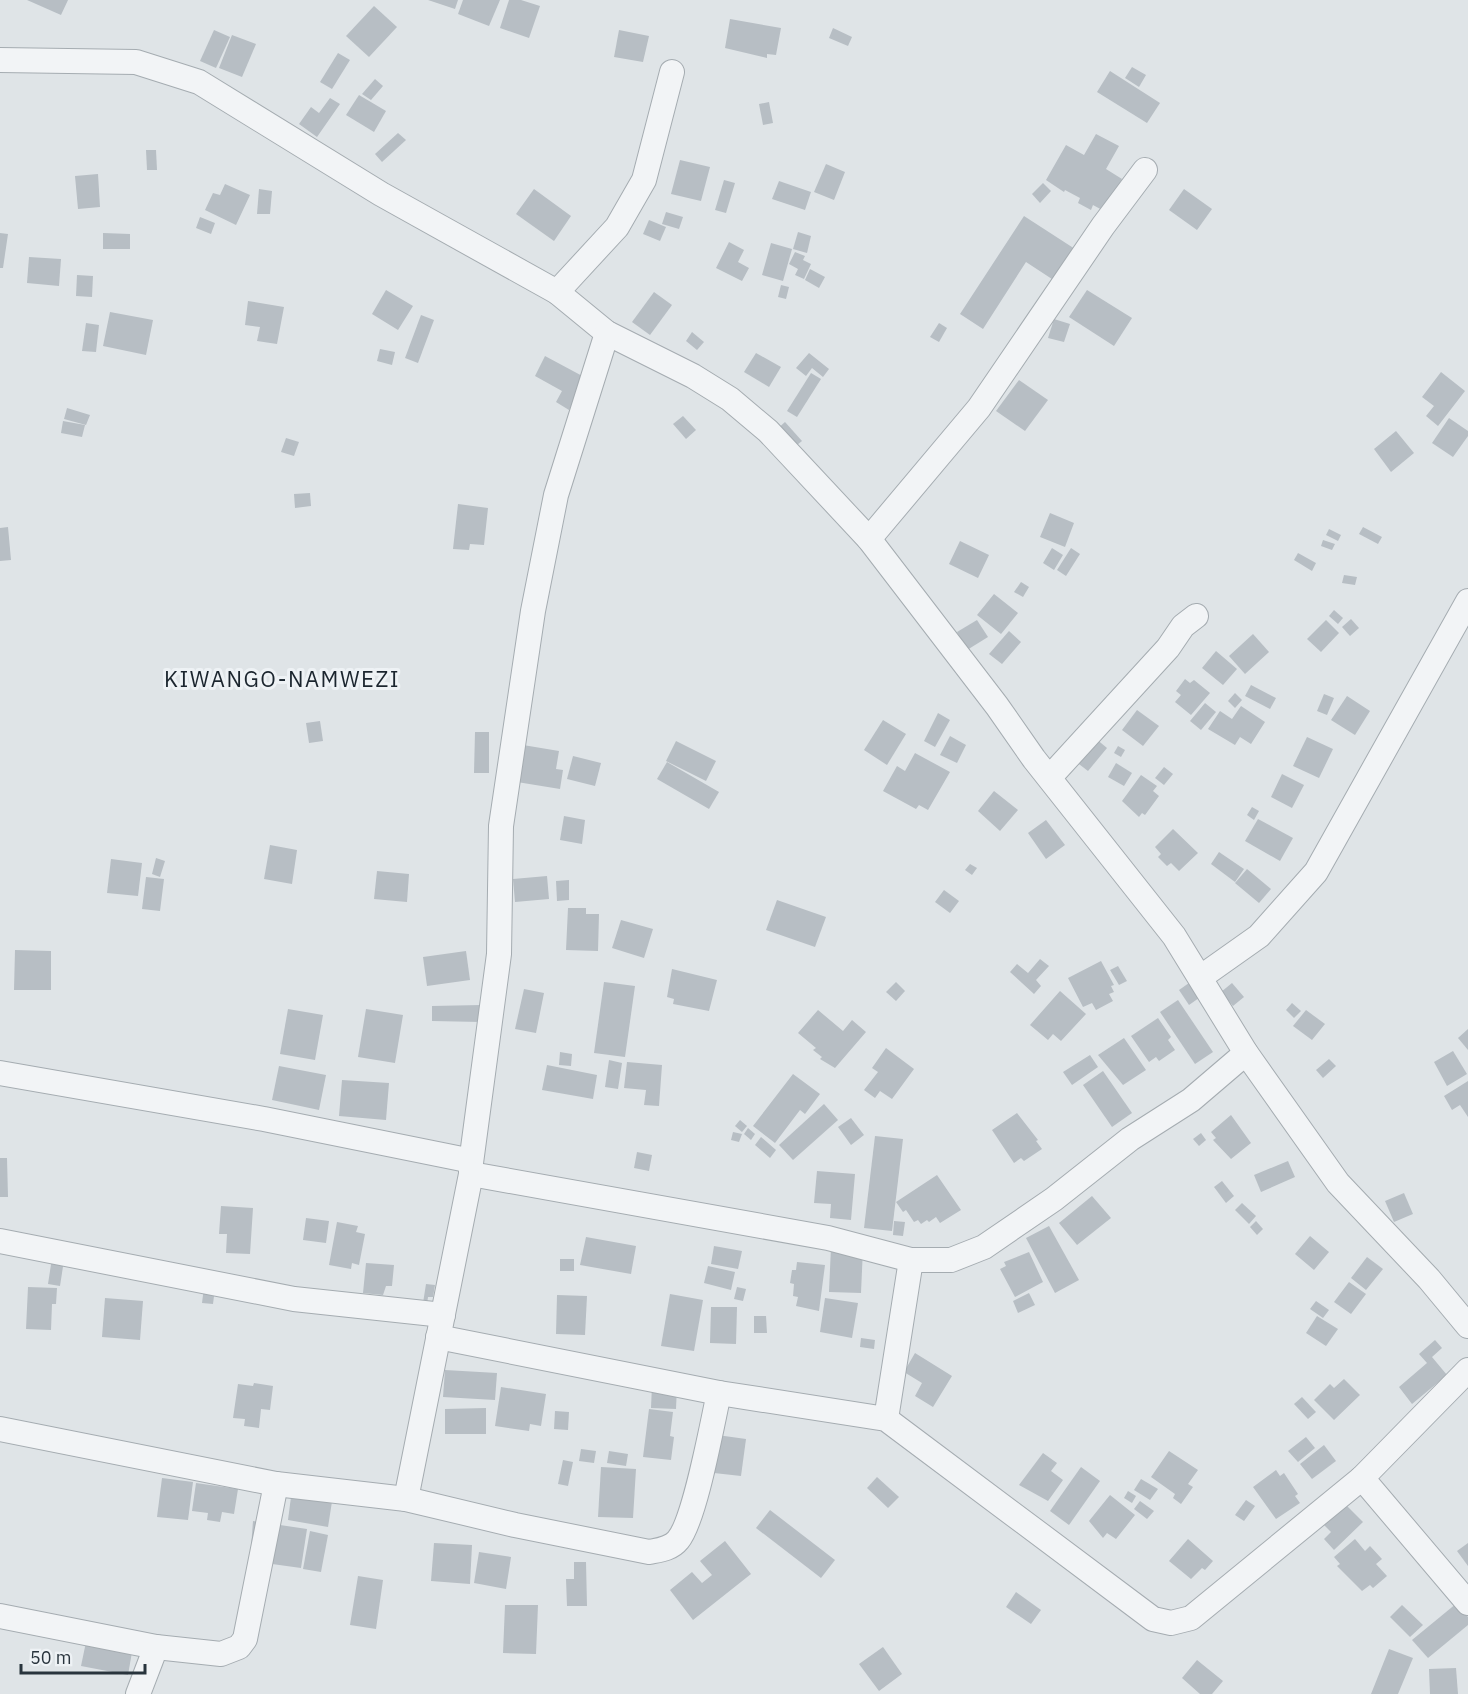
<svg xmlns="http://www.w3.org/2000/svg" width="1468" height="1694" font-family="'IBM Plex Sans',sans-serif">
<rect width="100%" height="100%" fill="#dfe4e7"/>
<g fill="#b7bec4">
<polygon points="27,0 68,0 61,15"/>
<polygon points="428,0 458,0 455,9"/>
<polygon points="463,0 500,0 489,26 458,14"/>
<polygon points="509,0 521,0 540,6 529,38 500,28"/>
<polygon points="374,6 397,27 369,57 346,36"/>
<polygon points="730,19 781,28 776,55 767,54 767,58 725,48"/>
<polygon points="833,28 852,37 848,46 829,38"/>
<polygon points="214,30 230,37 216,68 200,61"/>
<polygon points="619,30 649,36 643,62 614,57"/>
<polygon points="232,35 256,44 242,77 219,68"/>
<polygon points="338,53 350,60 332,89 320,82"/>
<polygon points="1132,67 1146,75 1139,87 1125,78"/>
<polygon points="1110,71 1160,103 1147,123 1097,92"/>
<polygon points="375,79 383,86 371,100 362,94"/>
<polygon points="359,95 386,111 374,132 346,115"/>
<polygon points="330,98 340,104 317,137 299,124 311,107 319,113"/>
<polygon points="769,102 773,123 763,125 759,104"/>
<polygon points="398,133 406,140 382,162 375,154"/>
<polygon points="1096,134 1119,146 1106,169 1122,179 1104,211 1093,205 1091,210 1078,203 1080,198 1065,190 1064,192 1046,180 1066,145 1084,155"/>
<polygon points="146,150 156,150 157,170 147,170"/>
<polygon points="680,160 710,167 701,201 671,194"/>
<polygon points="826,164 845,172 834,200 814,192"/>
<polygon points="98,174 100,207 78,209 75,176"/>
<polygon points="724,180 735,183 726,213 715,210"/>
<polygon points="779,181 811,192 805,210 772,199"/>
<polygon points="1043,183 1051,191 1040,203 1032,194"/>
<polygon points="225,184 250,195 236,225 205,210 213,193 220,195"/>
<polygon points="259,189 272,191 270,214 257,214"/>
<polygon points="534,189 571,216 554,241 516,214"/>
<polygon points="1184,189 1212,209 1197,230 1169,210"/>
<polygon points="666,212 683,217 679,229 662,224"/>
<polygon points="1024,216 1075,249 1055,281 1026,262 983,329 960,314"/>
<polygon points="200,217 215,223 211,234 196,228"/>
<polygon points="649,220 666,227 660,241 643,234"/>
<polygon points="798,232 811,236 807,253 793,249"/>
<polygon points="0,233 8,234 3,268 0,268"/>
<polygon points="103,233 130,234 130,249 103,249"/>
<polygon points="729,242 744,250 738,262 749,268 742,281 716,268"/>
<polygon points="771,243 792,249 783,281 762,275"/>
<polygon points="795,252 805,256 803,260 811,264 804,279 795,275 798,269 789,264"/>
<polygon points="29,257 61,259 59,286 27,283"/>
<polygon points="810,269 825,277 819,288 805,280"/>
<polygon points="77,275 93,276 92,297 76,296"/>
<polygon points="781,285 789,287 786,299 778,297"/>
<polygon points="386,290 413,306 398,330 372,314"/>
<polygon points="1087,290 1132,318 1114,346 1069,317"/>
<polygon points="654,292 672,305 650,335 632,322"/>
<polygon points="248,301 284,307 277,344 257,341 260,327 245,325"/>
<polygon points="110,312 153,320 146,355 103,346"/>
<polygon points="421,315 434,320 418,363 405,358"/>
<polygon points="1054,319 1070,324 1064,342 1048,338"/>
<polygon points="86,323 99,325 96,352 82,351"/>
<polygon points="939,323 947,328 939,342 930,337"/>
<polygon points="692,332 704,342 697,350 686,341"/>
<polygon points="380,349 395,352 392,365 377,361"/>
<polygon points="756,353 781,367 769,387 744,372"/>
<polygon points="809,353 829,369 823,377 812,368 806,376 796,368"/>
<polygon points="545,356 586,378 569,410 556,402 562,391 535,376"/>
<polygon points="1441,372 1465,391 1438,426 1426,416 1434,406 1422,397"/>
<polygon points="811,373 821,379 797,417 787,411"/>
<polygon points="1019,380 1048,400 1025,431 996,411"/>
<polygon points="67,408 90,415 86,425 64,419"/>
<polygon points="683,416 696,430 686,439 673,424"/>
<polygon points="1449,418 1468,431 1468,436 1453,457 1432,443"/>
<polygon points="63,421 85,425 82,437 61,433"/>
<polygon points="785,422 802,441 792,449 776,430"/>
<polygon points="1396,431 1414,453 1391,472 1374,449"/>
<polygon points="286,438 299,442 294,456 281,452"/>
<polygon points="310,493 311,506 295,508 294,494"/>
<polygon points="458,504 488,508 484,545 470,544 469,550 453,549"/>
<polygon points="1050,513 1074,523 1065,547 1040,537"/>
<polygon points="8,527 11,560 0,561 0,528"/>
<polygon points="1363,527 1382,537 1378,544 1359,534"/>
<polygon points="1329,529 1341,535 1338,541 1326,535"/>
<polygon points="1323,540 1335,544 1332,550 1321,546"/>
<polygon points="960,541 989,555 978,578 949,564"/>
<polygon points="1052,548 1063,555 1054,570 1043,563"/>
<polygon points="1071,548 1080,554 1066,576 1057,570"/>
<polygon points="1298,553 1316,563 1312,571 1294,560"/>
<polygon points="1344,575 1357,577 1355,585 1342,583"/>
<polygon points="1021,582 1029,587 1023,597 1014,592"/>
<polygon points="994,594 1018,613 1001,634 977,615"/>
<polygon points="1334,610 1343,618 1338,624 1329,616"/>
<polygon points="1351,619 1359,628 1350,636 1342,627"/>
<polygon points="977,620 988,637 967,650 957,632"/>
<polygon points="1326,620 1339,633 1321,652 1307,639"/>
<polygon points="1009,631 1021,642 1002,664 989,654"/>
<polygon points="1253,634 1269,652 1245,674 1229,656"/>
<polygon points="1216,651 1237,669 1223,685 1202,668"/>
<polygon points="1185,679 1190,683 1194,680 1210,693 1191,715 1175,702 1181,695 1176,691"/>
<polygon points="1251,685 1276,698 1270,709 1245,696"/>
<polygon points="1235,693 1242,700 1235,708 1228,701"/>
<polygon points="1324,694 1334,698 1327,715 1317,711"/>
<polygon points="1347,696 1370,711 1355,735 1331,720"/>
<polygon points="1205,703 1216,712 1201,730 1190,721"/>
<polygon points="1241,706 1265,722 1251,744 1240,737 1235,745 1208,729 1220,711 1232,719"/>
<polygon points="1137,710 1159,726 1143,746 1122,730"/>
<polygon points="938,713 950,720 935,747 924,741"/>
<polygon points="883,720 906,734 887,765 864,750"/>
<polygon points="320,721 323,741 309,743 306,723"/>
<polygon points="475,732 489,732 489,773 474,773"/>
<polygon points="950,736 966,745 957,763 940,755"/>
<polygon points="1307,737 1333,749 1319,778 1293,766"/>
<polygon points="1095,738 1107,748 1088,771 1075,761"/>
<polygon points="676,741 716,761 706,781 666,761"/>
<polygon points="523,745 559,751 556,769 563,770 560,789 517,782"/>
<polygon points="1118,746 1125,750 1121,757 1114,753"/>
<polygon points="915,753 950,772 928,810 919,805 916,809 883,791 897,766 905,771"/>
<polygon points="573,756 601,763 595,786 567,779"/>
<polygon points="667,762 719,792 709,809 657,779"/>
<polygon points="1116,763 1132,773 1124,786 1108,777"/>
<polygon points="1164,767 1173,774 1164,785 1155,778"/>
<polygon points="1282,774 1304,785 1292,808 1271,797"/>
<polygon points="1141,775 1157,786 1153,791 1159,796 1145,815 1142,813 1139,817 1122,801"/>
<polygon points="994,791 1018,810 1000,831 978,811"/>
<polygon points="1252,807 1259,811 1254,820 1247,815"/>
<polygon points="564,816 585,820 582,844 560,840"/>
<polygon points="1258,819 1293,838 1280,861 1245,841"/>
<polygon points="1046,820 1065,845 1046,859 1028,833"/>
<polygon points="1173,829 1198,853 1179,871 1171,863 1167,866 1158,857 1161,854 1155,847"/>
<polygon points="270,845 297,850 292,884 264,879"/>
<polygon points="1219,852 1244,869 1235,882 1211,864"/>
<polygon points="156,858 165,861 160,877 152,874"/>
<polygon points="111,859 142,863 138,896 107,893"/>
<polygon points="970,864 977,868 972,875 965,870"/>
<polygon points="1247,869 1271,889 1259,903 1235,883"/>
<polygon points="377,871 409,874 407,902 374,899"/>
<polygon points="547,876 549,899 515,902 513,879"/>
<polygon points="146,877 164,879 160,911 142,909"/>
<polygon points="569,880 569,900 557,901 556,881"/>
<polygon points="944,890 959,901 950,913 935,902"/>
<polygon points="777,900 826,917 815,947 766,930"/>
<polygon points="568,908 586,908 586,914 599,914 598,951 566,950"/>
<polygon points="621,920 653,929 644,958 612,948"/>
<polygon points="15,950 51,951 51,990 14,990"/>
<polygon points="466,951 470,980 427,986 423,957"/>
<polygon points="1040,959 1049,966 1036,980 1041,986 1034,994 1010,972 1017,964 1028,973"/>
<polygon points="1101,961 1114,985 1111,986 1114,992 1109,994 1113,1001 1096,1010 1092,1003 1083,1007 1068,978"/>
<polygon points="1118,966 1127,981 1119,985 1110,970"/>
<polygon points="672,969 717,980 709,1011 673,1004 674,999 667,997"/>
<polygon points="604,982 635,986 625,1057 594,1053"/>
<polygon points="896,982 905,991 896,1001 886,992"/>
<polygon points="1189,983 1199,998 1189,1005 1179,990"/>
<polygon points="1232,983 1244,997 1233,1006 1221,992"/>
<polygon points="524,989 544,993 536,1033 515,1029"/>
<polygon points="1060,991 1086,1014 1061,1041 1053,1034 1048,1040 1030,1025"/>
<polygon points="1178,1000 1213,1052 1195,1064 1160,1012"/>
<polygon points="1292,1003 1301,1011 1294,1018 1286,1010"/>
<polygon points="481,1005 481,1022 432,1021 432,1006"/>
<polygon points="288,1009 323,1015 315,1060 280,1054"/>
<polygon points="366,1009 403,1015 395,1063 358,1057"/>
<polygon points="818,1010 843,1031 852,1020 866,1032 835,1068 820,1059 822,1057 813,1050 816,1048 798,1033"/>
<polygon points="1306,1010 1325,1024 1312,1040 1293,1026"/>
<polygon points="1158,1018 1171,1037 1168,1040 1175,1050 1159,1061 1156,1057 1149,1062 1131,1036"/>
<polygon points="1468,1029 1468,1050 1458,1038"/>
<polygon points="1124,1038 1146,1070 1123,1085 1098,1055"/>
<polygon points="886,1048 914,1069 892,1099 880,1091 875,1098 864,1090 878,1072 872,1068"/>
<polygon points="1453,1051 1467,1074 1447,1086 1434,1062"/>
<polygon points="560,1052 572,1054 571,1066 559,1065"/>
<polygon points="1090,1055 1098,1067 1072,1085 1063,1072"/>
<polygon points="1329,1059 1336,1066 1323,1078 1316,1070"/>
<polygon points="609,1060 622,1063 618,1089 605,1087"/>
<polygon points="627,1062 662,1065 659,1106 644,1105 646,1090 624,1088"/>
<polygon points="547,1065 597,1075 593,1099 542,1090"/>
<polygon points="279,1066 326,1075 319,1110 272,1100"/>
<polygon points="1103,1071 1132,1113 1112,1127 1083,1085"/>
<polygon points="793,1074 820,1094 805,1114 800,1110 775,1143 753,1126"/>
<polygon points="342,1080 389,1083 386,1120 339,1116"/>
<polygon points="1468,1081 1468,1117 1460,1105 1452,1110 1444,1096"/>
<polygon points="824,1104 838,1120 793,1160 779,1145"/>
<polygon points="1017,1113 1038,1140 1036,1141 1042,1149 1024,1161 1021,1158 1014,1163 992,1130"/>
<polygon points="1231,1115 1251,1143 1231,1159 1213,1140 1216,1138 1211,1132"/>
<polygon points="851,1118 864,1135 851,1145 838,1127"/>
<polygon points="740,1120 747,1126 742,1132 735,1126"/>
<polygon points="748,1128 755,1134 751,1140 744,1134"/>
<polygon points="733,1132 742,1134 739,1142 731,1140"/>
<polygon points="1201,1133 1206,1140 1199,1146 1193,1139"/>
<polygon points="875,1136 903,1139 892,1231 864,1228"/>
<polygon points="761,1137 776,1150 770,1158 755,1145"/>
<polygon points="637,1152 652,1155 649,1171 634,1168"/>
<polygon points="0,1158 7,1158 8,1197 0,1197"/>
<polygon points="1288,1161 1295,1177 1261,1192 1254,1175"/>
<polygon points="817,1171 855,1174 851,1220 830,1218 831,1204 814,1203"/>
<polygon points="937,1175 961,1210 940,1223 936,1217 929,1222 927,1220 921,1224 918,1220 914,1222 906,1210 903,1212 896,1202"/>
<polygon points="1222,1181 1234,1196 1226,1203 1214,1187"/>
<polygon points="1404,1193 1413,1214 1394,1222 1385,1201"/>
<polygon points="1092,1196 1111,1218 1077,1245 1059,1223"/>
<polygon points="1242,1203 1256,1216 1249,1224 1235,1210"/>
<polygon points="221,1206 253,1208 250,1254 226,1253 227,1234 219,1234"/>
<polygon points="306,1218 329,1221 326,1243 303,1240"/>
<polygon points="894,1221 905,1222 903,1236 893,1235"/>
<polygon points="1256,1221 1263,1229 1257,1235 1250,1227"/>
<polygon points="337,1222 358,1226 356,1232 365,1234 359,1265 352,1263 351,1269 329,1265"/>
<polygon points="1049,1226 1079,1280 1055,1293 1026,1238"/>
<polygon points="1310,1236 1329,1252 1314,1270 1295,1254"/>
<polygon points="586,1237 636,1246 631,1274 580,1265"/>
<polygon points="714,1246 742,1251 738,1269 711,1264"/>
<polygon points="831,1247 863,1248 861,1293 829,1292"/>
<polygon points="1029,1252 1043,1282 1015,1297 1000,1269 1006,1266 1004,1262"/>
<polygon points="1367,1257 1383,1269 1366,1290 1351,1278"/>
<polygon points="52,1258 64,1260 60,1286 48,1284"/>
<rect x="560" y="1259" width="14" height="12"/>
<polygon points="797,1262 825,1265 819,1311 796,1306 798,1297 793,1296 794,1284 790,1283 792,1270 796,1270"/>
<polygon points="366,1263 394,1265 392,1286 386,1286 383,1295 363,1293"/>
<polygon points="708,1266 735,1272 731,1290 704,1283"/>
<polygon points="1349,1282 1366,1294 1351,1314 1334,1302"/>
<polygon points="426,1284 435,1285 433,1297 428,1297 427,1304 423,1303"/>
<polygon points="28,1287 57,1288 56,1304 52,1304 51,1330 26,1329"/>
<polygon points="204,1287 215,1288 213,1304 202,1303"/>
<polygon points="737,1287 746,1289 743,1301 734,1299"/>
<polygon points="1029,1293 1035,1305 1018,1313 1013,1301"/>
<polygon points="670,1294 703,1300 694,1351 661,1346"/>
<polygon points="557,1295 587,1296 585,1335 556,1334"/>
<polygon points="105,1298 143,1301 140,1340 102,1337"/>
<polygon points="825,1298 858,1303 852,1338 820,1332"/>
<polygon points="1316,1301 1329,1310 1323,1318 1310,1309"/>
<polygon points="711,1307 737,1307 736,1344 710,1343"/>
<polygon points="754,1316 766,1316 767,1333 754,1333"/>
<polygon points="1317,1316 1338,1329 1326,1346 1306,1333"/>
<polygon points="861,1338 875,1340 874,1349 860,1347"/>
<polygon points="1435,1340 1442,1348 1432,1357 1447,1375 1412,1404 1399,1387 1427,1363 1419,1354"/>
<polygon points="915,1353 952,1376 933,1407 915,1396 922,1383 904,1372"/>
<polygon points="445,1370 497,1373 495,1400 443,1397"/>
<polygon points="1344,1379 1360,1395 1334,1420 1314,1400 1330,1384 1334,1388"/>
<polygon points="254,1383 273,1386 270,1410 261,1409 259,1428 244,1426 245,1419 233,1418 238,1384 253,1386"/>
<polygon points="652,1385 677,1386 676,1409 651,1408"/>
<polygon points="501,1387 546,1394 541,1426 530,1424 529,1431 495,1426"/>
<polygon points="1302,1397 1316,1412 1308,1419 1294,1404"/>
<polygon points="486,1408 486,1434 445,1434 445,1409"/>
<polygon points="649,1409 673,1412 670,1436 674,1437 671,1460 643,1457"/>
<polygon points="555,1411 569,1412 568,1430 554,1429"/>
<polygon points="710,1434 746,1439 741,1476 705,1472"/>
<polygon points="1306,1437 1315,1448 1298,1462 1288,1451"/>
<polygon points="1324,1445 1336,1461 1312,1479 1300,1464"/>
<polygon points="581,1449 596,1451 594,1463 579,1461"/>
<polygon points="609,1451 628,1454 626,1466 607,1463"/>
<polygon points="1169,1451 1198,1470 1188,1484 1193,1487 1181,1504 1173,1498 1175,1494 1151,1477"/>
<polygon points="1043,1453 1057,1463 1051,1471 1063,1480 1048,1501 1019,1485"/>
<polygon points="563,1460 573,1462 568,1486 558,1484"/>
<polygon points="601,1467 636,1469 633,1518 598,1517"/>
<polygon points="1081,1467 1100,1481 1069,1525 1050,1511"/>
<polygon points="1276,1470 1280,1476 1284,1473 1298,1494 1295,1496 1300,1503 1276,1519 1253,1487"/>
<polygon points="877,1477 899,1497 888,1508 867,1488"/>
<polygon points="162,1478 193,1482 188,1520 157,1517"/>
<polygon points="1141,1479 1158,1489 1150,1500 1134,1490"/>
<polygon points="196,1483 238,1489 234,1514 222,1512 220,1522 207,1520 208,1513 192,1511"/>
<polygon points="1128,1491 1136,1496 1132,1503 1124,1498"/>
<polygon points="333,1495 328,1527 288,1520 291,1497"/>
<polygon points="1110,1495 1135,1515 1116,1539 1107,1533 1103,1538 1089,1521"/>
<polygon points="1340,1499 1363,1522 1334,1550 1324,1539 1331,1532 1319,1520"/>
<polygon points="1246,1500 1255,1506 1244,1521 1235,1515"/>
<polygon points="1140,1501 1154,1511 1147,1519 1134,1509"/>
<polygon points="770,1510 835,1560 821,1578 756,1528"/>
<polygon points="253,1521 307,1529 301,1568 250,1561"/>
<polygon points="310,1531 328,1535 321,1572 303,1569"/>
<polygon points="1188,1539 1213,1561 1205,1570 1202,1568 1191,1579 1169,1561"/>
<polygon points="1355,1539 1365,1551 1370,1546 1382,1559 1376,1564 1387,1576 1373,1588 1370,1585 1362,1591 1337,1566 1340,1564 1334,1557"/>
<polygon points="725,1541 751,1574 693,1620 670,1590 692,1572 702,1583 712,1575 700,1561"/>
<polygon points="434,1543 472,1545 470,1584 431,1581"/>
<polygon points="1468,1543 1468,1566 1457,1551"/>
<polygon points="479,1552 511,1557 506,1589 474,1583"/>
<polygon points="574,1562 586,1562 587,1606 567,1606 566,1579 574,1579"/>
<polygon points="358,1576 383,1580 376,1629 350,1625"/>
<polygon points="1016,1592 1041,1610 1031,1624 1006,1607"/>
<polygon points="1457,1603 1468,1617 1468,1625 1428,1658 1412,1640"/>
<polygon points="505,1605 538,1605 536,1654 503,1653"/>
<polygon points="1402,1605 1423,1625 1410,1637 1390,1617"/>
<polygon points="86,1642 132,1652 128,1675 81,1666"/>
<polygon points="883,1647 902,1674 879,1691 859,1664"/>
<polygon points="1389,1649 1413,1658 1398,1694 1371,1694"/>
<polygon points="1197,1660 1223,1681 1212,1694 1200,1694 1182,1678"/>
<polygon points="1456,1668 1458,1694 1430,1694 1429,1669"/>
</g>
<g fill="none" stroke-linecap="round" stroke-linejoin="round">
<g stroke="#a5acb1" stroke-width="26">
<g id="minor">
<polyline points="0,60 136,62 199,82 381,194 557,292 607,333 693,376 730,399 768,431 869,539 997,706 1034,759 1174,936 1246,1053 1338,1183 1429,1279 1468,1326"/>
<polyline points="557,292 617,227 644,180 672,72"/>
<polyline points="869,539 979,408 1103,226 1145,170"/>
<polyline points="1050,777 1168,648 1183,626 1196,616"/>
<polyline points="1201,977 1259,936 1316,872 1468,601"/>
<polyline points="0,1073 264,1119 462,1159 471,1163 471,1174 406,1499"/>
<polyline points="471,1163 499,954 501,826 533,611 556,495 607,333"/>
<polyline points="471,1174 828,1238 911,1260 951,1260 984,1247 1054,1199 1130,1139 1191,1100 1246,1053"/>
<polyline points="0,1241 294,1299 443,1315"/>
<polyline points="438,1337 719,1393 886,1419 1153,1619 1171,1623 1191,1618 1362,1478 1468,1370"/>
<polyline points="886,1419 911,1260"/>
<path d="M0,1429L276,1484L406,1499L515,1525L649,1552C659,1550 671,1549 678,1540C695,1520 712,1424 719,1393"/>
<polyline points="1362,1478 1468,1603"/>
<polyline points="0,1616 156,1647 221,1654 239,1647 245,1639 276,1484"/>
<polyline points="138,1694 156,1647"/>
</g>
</g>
<use href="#minor" stroke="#f2f4f6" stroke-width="24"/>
</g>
<g text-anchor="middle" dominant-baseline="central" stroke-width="6" stroke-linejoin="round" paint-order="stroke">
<g font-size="22" letter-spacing="1.5" fill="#1b252e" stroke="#eef2f5">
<text x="282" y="678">KIWANGO-NAMWEZI</text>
</g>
</g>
<path d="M21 1664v9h124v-9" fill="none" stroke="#29343d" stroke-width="3"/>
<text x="30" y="1664" font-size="18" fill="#29343d" stroke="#eef2f5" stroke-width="4.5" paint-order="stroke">50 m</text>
</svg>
